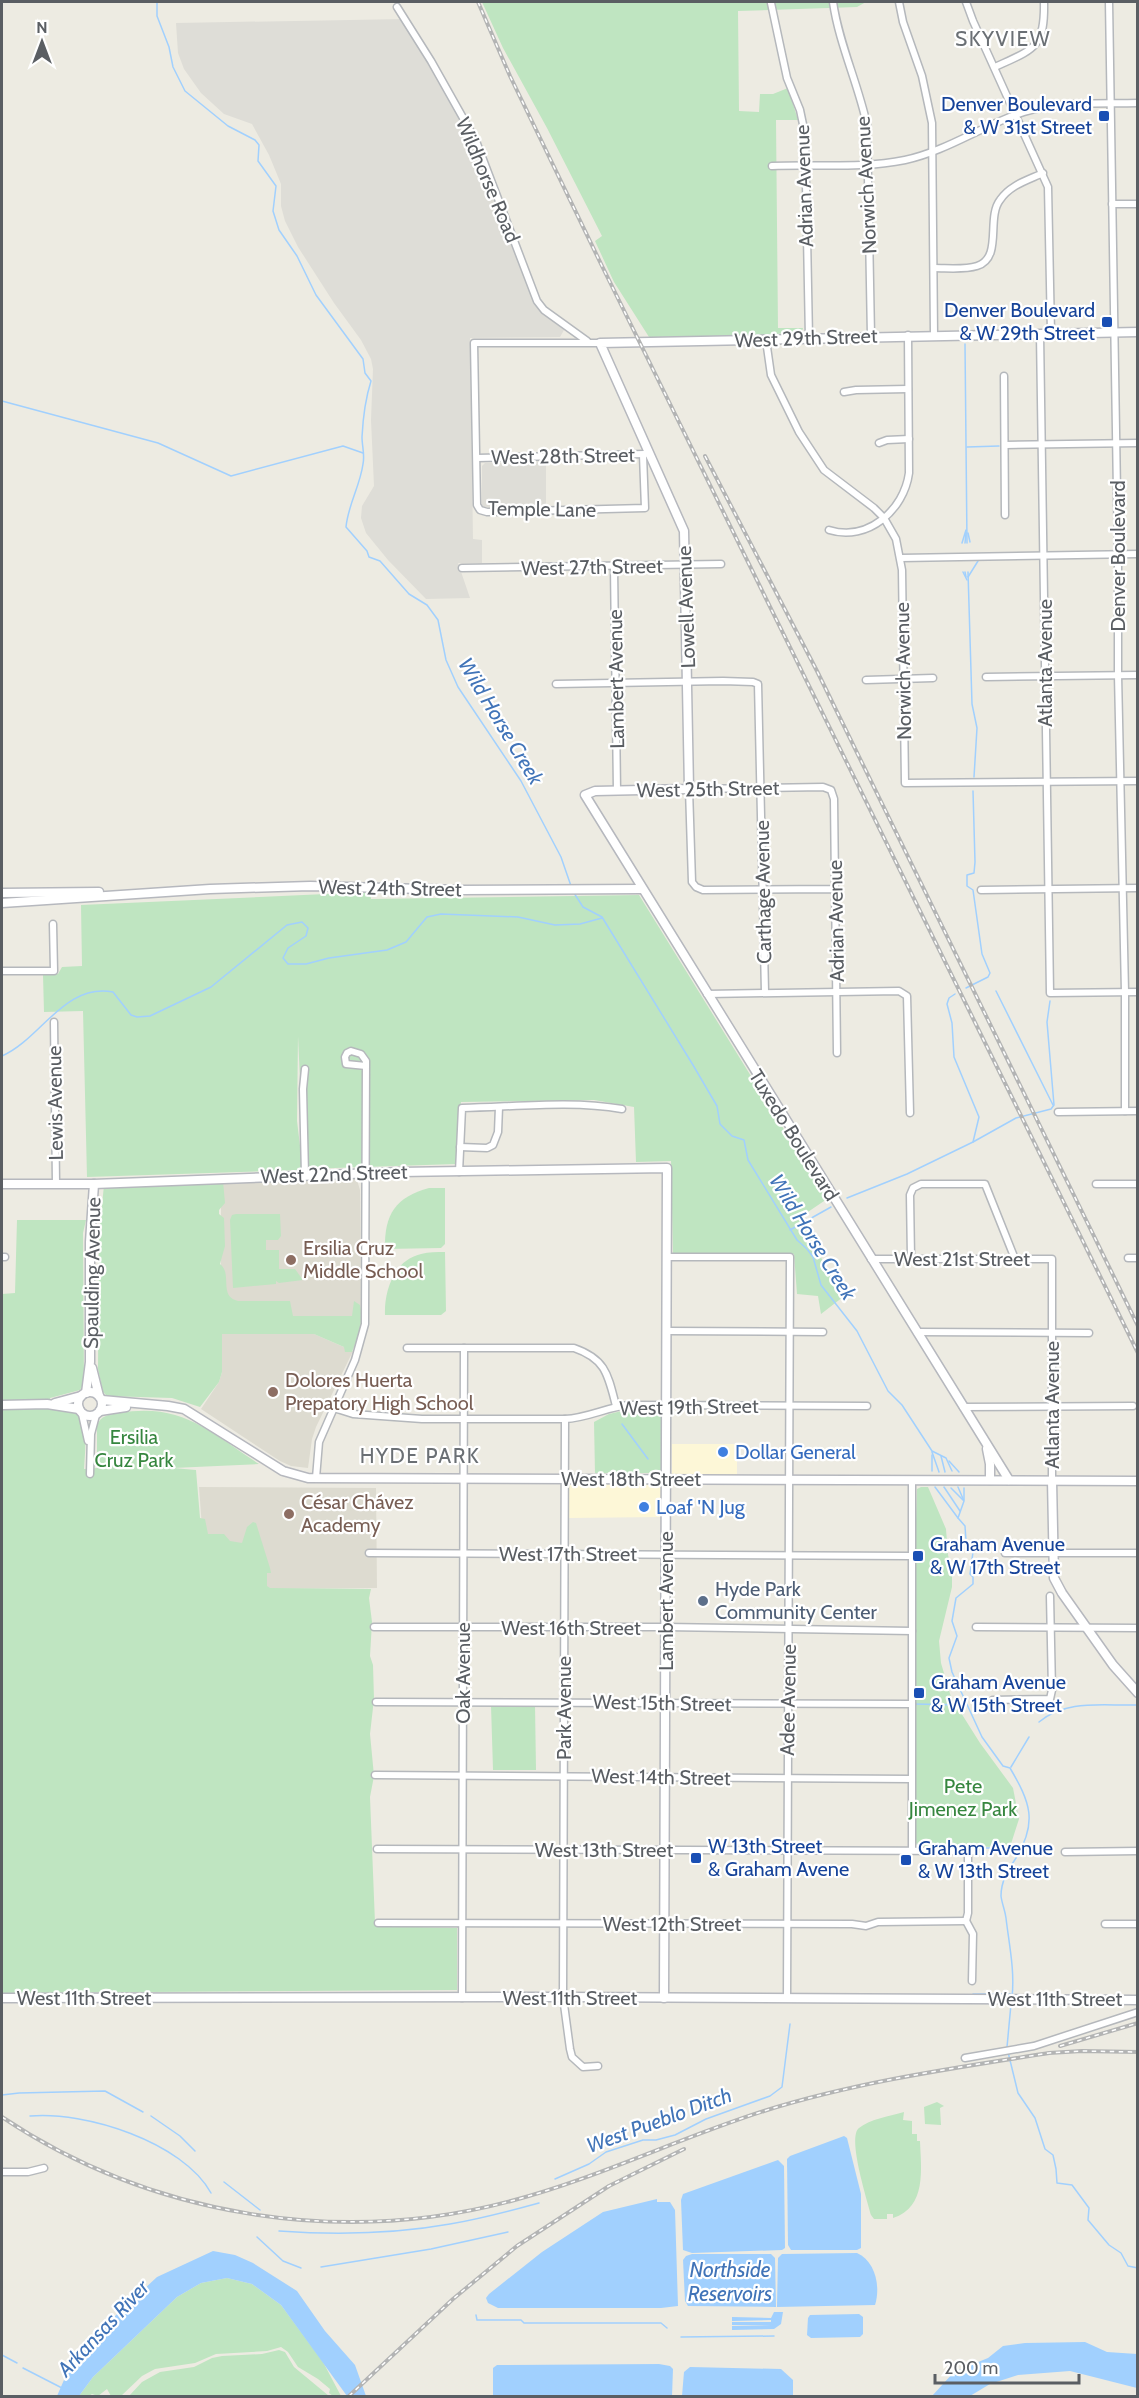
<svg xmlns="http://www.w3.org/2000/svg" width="1139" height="2398" font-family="Cabin,sans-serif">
<rect width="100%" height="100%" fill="#edebe2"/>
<g fill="#fdf7d7">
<rect x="672" y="1444" width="65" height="31"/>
<polygon points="572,1484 658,1484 661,1487 661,1517 569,1518 569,1486"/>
</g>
<g fill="#deddd7">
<polygon points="405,19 466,121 544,310 564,330 560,337 470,338 473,539 482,540 482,563 458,563 470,598 426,599 388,560 366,533 361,518 362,506 374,486 371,420 373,369 371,359 361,340 334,303 298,247 285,221 281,206 281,184 269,155 252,124 224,114 201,93 184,69 178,53 176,23"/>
<polygon points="546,461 546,506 483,507 482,505 482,466 485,463"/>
</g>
<g fill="#dddbd0">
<polygon points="353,1177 357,1180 360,1190 361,1333 353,1349 313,1331 221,1331 221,1181"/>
<polygon points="222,1334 314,1334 353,1351 316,1427 312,1439 308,1468 291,1466 280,1461 201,1409 219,1382 222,1372"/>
<polygon points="199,1487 376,1488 377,1588 264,1589 203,1541"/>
</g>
<g fill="#bfe5c1">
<polygon points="482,2 866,2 857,7 738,11 739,111 759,112 760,94 773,94 788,88 798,120 776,120 778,328 803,328 802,331 760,336 649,337 614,282 595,241 602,236 547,128 503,48"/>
<polygon points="370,892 371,899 639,895 827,1199 799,1218 843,1297 821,1314 818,1296 797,1294 794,1254 673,1253 671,1161 636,1162 634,1107 594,1100 461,1102 456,1164 304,1169 298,1036 297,1121 303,1170 87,1177 83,1011 44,1012 43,975 58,974 62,967 82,966 81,905"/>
<path d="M223,1181L225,1203L219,1210V1214L224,1218L225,1246L220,1264C233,1274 218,1296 238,1301H290L293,1316H352L354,1301L360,1305C364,1321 358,1337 352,1352H345L344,1347L314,1334H222V1372L219,1382L200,1407L172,1398L107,1396L103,1392L98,1369L99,1235L104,1185Z"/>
<path d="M429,1188H445V1244L441,1248L385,1249C384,1214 396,1197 429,1188Z"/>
<polygon points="236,1214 280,1214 281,1236 278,1240 266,1240 266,1250 279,1250 279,1269 295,1269 303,1280 279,1283 276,1281 276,1284 233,1288 230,1220 232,1215"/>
<path d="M17,1220H86L83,1233L84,1383L80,1390L50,1398V1408L76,1410C89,1425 85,1450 84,1469L97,1468V1610V1426C101,1415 108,1415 119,1413C182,1402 210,1432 259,1464L173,1468L196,1470L200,1518L205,1519L208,1534H224L230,1541L242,1543L247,1527L253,1522L256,1523L270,1568L271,1573H267V1586L270,1588L371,1589L369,1598L372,1622L370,1656L373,1665L374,1699L370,1734L374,1776L370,1797L375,1923L378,1926L457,1928V1990L2,1993V1294L15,1293Z"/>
<path d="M445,1252L446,1311L441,1315H385C384,1291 394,1260 421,1254C429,1252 437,1252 445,1252Z"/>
<polygon points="626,1410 658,1410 661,1413 661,1470 657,1473 595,1473 594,1422 609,1414"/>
<polygon points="921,1487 928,1487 946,1529 948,1555 952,1571 952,1587 939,1641 941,1663 951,1697 980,1743 1013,1788 1019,1819 1010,1847 918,1846 916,1843 916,1519 917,1489"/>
<polygon points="491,1706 535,1706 536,1770 493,1770"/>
<polygon points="937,2102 944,2106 940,2108 941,2125 925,2124 924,2107"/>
<path d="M904,2112L903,2120L912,2121V2134H917V2141H920C921,2169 927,2207 893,2218V2214H887V2219H874L871,2215C867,2199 847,2137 859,2128C870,2119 890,2116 904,2112Z"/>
<polygon points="227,2278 252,2284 281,2305 323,2362 341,2396 333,2396 329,2393 330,2389 318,2379 298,2367 288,2352 281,2347 267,2351 216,2354 195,2363 155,2369 142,2376 121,2396 111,2396 107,2389 98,2396 92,2394 89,2396 79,2396 93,2377 177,2297 201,2283"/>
<polygon points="279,2350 285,2352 294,2367 329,2396 129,2396 142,2382 160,2372 194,2367 212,2358 222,2356 262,2354"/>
</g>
<g fill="#a1d0fe">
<polygon points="844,2136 847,2138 861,2194 861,2248 857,2250 791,2250 788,2245 787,2159 790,2156"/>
<polygon points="778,2160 784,2166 785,2248 782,2250 692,2253 683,2250 681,2200 683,2194"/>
<polygon points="657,2199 657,2202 670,2202 675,2210 678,2306 661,2308 498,2308 488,2303 486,2298 489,2294 542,2252 603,2212"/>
<polygon points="213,2251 235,2255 253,2263 297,2291 325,2331 355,2365 366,2396 347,2396 281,2305 252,2284 227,2278 201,2283 177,2297 93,2377 79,2396 57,2396 67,2373 77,2359 114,2317 157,2277"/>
<path d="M857,2253C875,2261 881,2286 875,2305L777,2307L778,2258L782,2254Z"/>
<polygon points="692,2254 771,2254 775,2258 776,2307 688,2306 685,2301 683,2260 686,2256"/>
<polygon points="774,2312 783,2312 781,2324 774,2329 732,2330 732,2326 771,2326 732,2325 732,2322 771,2322 771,2320 732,2321 732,2317 771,2318"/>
<polygon points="859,2314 863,2317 863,2334 860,2337 811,2338 807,2335 808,2318 810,2315"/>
<polygon points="1085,2342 1107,2352 1137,2354 1137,2388 1070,2371 1018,2375 990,2384 970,2396 932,2396 954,2372 988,2358 1003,2346 1025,2343"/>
<polygon points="659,2364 670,2366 673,2369 672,2396 493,2396 493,2368 497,2365"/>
<polygon points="690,2367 781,2369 793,2380 793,2396 682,2396 684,2372"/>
</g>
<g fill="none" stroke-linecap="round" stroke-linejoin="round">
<g stroke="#a1d0fe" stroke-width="1.5">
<path d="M157,2V16L169,47L173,67L185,91L228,126L255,140L259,145L258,161L276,186L273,211L279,230L297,256L316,295L363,359L365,373L371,381C365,400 363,417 362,437C362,446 365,455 363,464C360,486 348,505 346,527L367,551L369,557L380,561L409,594L427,605L438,620L446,660L458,687L521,781L561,857L571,886"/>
<polyline points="965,344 967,543"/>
<polyline points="2,401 158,443 231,476 343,446 363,453"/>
<polyline points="967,447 999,446"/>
<polyline points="968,533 970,542"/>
<polyline points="962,543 966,530"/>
<polyline points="965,543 966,533"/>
<polyline points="963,572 967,580"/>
<polyline points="965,572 966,577"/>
<polyline points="968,572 972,704 977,728 974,777"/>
<polyline points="968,577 978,561"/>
<polyline points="574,893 583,907 602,917 693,1065 717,1106 720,1124 732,1136 744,1140 748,1160 797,1240 807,1249 813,1257 821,1285 857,1331 888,1391 902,1405 932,1451 946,1458 952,1471"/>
<polyline points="966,988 988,977 990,973 982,954 973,890 967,886 967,875 974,873 975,862 973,791"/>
<polyline points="996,991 1053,1105"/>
<polyline points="955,994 949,998 947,1004 952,1023 954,1057 979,1117 973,1142"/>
<path d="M2,1056C41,1039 64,983 113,992L131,1015L137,1017L150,1016L211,987L287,925L302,922L308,928L306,936L288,948L283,958L288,964H306L329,958L387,950L406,942L427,917L441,914L518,917L555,925L580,924L602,918"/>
<polyline points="847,1198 907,1174 973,1142 1016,1118 1051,1109 1054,1105 1047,1022 1050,1001"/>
<polyline points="790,1230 831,1207"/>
<polyline points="622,1424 648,1459"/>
<polyline points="932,1452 939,1472"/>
<polyline points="932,1455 932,1471"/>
<polyline points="941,1456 945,1472"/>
<polyline points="949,1461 959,1472"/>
<polyline points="935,1487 958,1518"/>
<polyline points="944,1487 960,1511"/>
<path d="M958,1487L964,1501L958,1518L965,1526L966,1541L973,1552L970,1574L973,1577V1584L956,1598L952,1621L957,1636L949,1658L952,1672L982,1737L1003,1766L1010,1768C1030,1802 1038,1822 1016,1858C1008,1870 1001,1881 1001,1896C1002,1904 1005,1910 1006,1918C1009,1944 1015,1971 1012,1997"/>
<polyline points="951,1488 963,1500"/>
<polyline points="964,1488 964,1500"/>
<polyline points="913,1704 965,1705"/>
<path d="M1039,1722C1066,1699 1103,1706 1136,1705"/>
<polyline points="1011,1767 1029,1737"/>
<polyline points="975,1848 1021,1848"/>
<polyline points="973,1994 1011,1994"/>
<polyline points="1007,2047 1011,2004"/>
<polyline points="1008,2052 1018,2093 1035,2118 1045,2149 1053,2155 1056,2169 1057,2183 1072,2185 1089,2208 1088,2220 1109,2245 1121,2253 1128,2266 1138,2268"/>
<polyline points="2,2095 19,2093 105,2091 143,2112"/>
<path d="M30,2116C85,2111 183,2142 211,2193"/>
<polyline points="151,2116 180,2136 195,2151"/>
<polyline points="555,2179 589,2164 606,2152 643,2140 656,2140 675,2135 706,2119 770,2096 782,2087 790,2024"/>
<polyline points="224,2182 260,2210"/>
<path d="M279,2231C336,2235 394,2234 450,2224C480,2219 510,2211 539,2203"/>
<polyline points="257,2237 283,2261 301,2268"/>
<polyline points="321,2267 431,2249 508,2232"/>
<polyline points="476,2315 477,2320 521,2320 524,2323 661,2323 667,2328"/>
<polyline points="681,2337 774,2336"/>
<polyline points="2,2355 17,2363"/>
<polyline points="23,2368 62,2388"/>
</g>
<g stroke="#b5b8bc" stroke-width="9">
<g id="street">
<path d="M833,2C839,44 858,83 867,125L871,336"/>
<polyline points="899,2 903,22 922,76 932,123 934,335"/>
<polyline points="966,2 973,21 1048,187 1051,333"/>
<polyline points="1109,2 1118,554 1118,675 1125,992 1125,1111"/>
<polyline points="771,3 787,78 800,110 805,134 809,338"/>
<polyline points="397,7 431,61 476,141 537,301 544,310 587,341"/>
<path d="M995,67C1034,49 1045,48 1044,2"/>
<path d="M772,166C815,164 862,169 905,160C947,151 983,125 1024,112C1060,101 1100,104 1138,103"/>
<polyline points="1112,204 1138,204"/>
<path d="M934,268C948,268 964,270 977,266C1003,258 986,218 1000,200C1010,185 1028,180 1043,173"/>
<polyline points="1040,334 1050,993 1138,992"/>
<polyline points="766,340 771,375 799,432 824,470 874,508 884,518 896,539 902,570 905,783 1138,781"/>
<polyline points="600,343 474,343 477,505 480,510 487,512 645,508 643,455"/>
<polyline points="1004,376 1005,515"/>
<polyline points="844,392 856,390 908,389"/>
<polyline points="879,443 887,440 909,439"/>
<polyline points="1005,445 1138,443"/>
<polyline points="477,458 645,454"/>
<path d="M829,530C868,542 904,510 909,473L908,335"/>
<polyline points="901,558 1138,554"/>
<polyline points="614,567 617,791"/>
<polyline points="462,568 721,564"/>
<polyline points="986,677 1138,675"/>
<polyline points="866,680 933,678"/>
<polyline points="556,684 723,681 753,682 758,684 765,992"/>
<polyline points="835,889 703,890 696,887 692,882 689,789 823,787 831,790 834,799 837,1053"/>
<polyline points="981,890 1138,888"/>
<polyline points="2,971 54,971 53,924"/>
<polyline points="707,994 899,991 907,996 910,1113"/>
<polyline points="54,1022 56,1184"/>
<polyline points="1058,1112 1138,1111"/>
<polyline points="460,1147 487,1148 493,1145 498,1132 499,1107"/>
<path d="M459,1172L462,1108C514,1107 571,1100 622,1109"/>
<polyline points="305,1175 303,1089 305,1069"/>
<polyline points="1096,1184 1138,1184"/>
<polyline points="2,1257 5,1257"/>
<polyline points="667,1257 790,1257 787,1998"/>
<polyline points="911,1258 910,1195 913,1188 921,1184 985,1184 1015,1259"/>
<polyline points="1128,1258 1138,1258"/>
<polyline points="871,1259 1052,1259 1052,1480"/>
<polyline points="667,1331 823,1332"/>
<polyline points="917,1332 1089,1333"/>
<path d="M407,1348H574C606,1359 608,1375 616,1406"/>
<polyline points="963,1407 1133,1406"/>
<path d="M334,1408L353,1414L422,1419H565C588,1418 607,1407 629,1405L867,1406"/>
<polyline points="82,1414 88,1441"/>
<polyline points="565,1419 563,1997 570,2049 572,2057 583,2067 598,2066"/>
<polyline points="90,1474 91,1434 96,1415"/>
<polyline points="316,1478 319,1442 355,1360 365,1324 366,1061 361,1054 351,1051 347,1053 345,1057 346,1064 366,1066"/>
<polyline points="369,1553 912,1556"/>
<polyline points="1005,1553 1138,1553"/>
<polyline points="374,1627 665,1627 912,1631"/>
<polyline points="976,1627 1138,1628"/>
<polyline points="993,1700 1050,1699 1052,1690 1050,1596"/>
<polyline points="376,1702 912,1704"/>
<polyline points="375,1775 911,1779"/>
<polyline points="377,1849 975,1851"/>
<polyline points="912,1850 912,1480"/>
<polyline points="1065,1852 1138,1851"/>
<polyline points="966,1921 968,1913 968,1851"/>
<polyline points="966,1921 973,1934 972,1981"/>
<polyline points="378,1923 852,1924 866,1926 878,1922 966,1921"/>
<polyline points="1105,1924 1138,1924"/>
<polyline points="462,1998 464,1348"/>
<polyline points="965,2058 1034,2046 1138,2012"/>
<polyline points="2,2172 28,2172 44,2168"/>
</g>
</g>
<g stroke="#b6b8be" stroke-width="11">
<g id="secondary">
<polyline points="2,893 99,892"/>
<polyline points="2,903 210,889 310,886 461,890 641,889"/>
<polyline points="2,1184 94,1184 400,1172 667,1168 664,1998"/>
<polyline points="92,1368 99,1396"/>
<circle cx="90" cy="1404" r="12"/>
<polyline points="86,1393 90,1362 90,1242 94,1184"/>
<polyline points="102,1400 168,1406 184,1409 283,1471 308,1478 1138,1481"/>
<polyline points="55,1403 81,1396"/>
<polyline points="2,1405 47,1404 79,1409"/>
<polyline points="100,1411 126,1407"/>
<polyline points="987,1449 990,1464 990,1480"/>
<polyline points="1009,1480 585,795 595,791 689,789 684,531 600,343 1138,332"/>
<polyline points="1052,1480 1054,1578 1062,1593 1113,1665 1138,1693"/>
<polyline points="2,1998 563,1997 1138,2000"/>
</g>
</g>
<use href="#street" stroke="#fff" stroke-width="6"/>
<use href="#secondary" stroke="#fff" stroke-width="8"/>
<g stroke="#b3b4b4" stroke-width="4">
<g id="rail">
<polyline points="478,2 510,76 602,266 1138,1353"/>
<polyline points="705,456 817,671 1138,1326"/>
<polyline points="1060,2046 1138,2023"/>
<path d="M2,2117C150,2216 339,2247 511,2201C598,2178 679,2138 764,2111C856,2082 954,2068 1049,2053L1082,2051L1138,2052"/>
<polyline points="349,2396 453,2299 517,2246 609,2186 684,2149"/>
</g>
</g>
<use href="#rail" stroke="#fff" stroke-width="1.5" stroke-dasharray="4.5" stroke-linecap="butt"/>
</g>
<g fill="#1a4fb4" stroke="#fff" stroke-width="2">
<rect x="1098" y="110" width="12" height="12" rx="3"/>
<rect x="1101" y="316" width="12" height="12" rx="3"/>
<rect x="912" y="1550" width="12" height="12" rx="3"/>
<rect x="913" y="1687" width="12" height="12" rx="3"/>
<rect x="690" y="1852" width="12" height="12" rx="3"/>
<rect x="900" y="1854" width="12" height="12" rx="3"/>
</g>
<g fill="#8d6e63" stroke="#fff" stroke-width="2">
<circle cx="291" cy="1260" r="6"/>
<circle cx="273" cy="1392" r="6"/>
<circle cx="289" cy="1514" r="6"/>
</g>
<g fill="#3f7fe0" stroke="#fff" stroke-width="2">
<circle cx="723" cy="1452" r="6"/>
<circle cx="644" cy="1507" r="6"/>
</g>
<circle fill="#5c6f8a" stroke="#fff" stroke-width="2" cx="703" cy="1601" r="6"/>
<g text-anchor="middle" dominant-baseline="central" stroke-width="4.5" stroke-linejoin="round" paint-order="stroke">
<g font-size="20" fill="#164399" stroke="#fff" text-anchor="start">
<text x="1092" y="104" text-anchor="end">Denver Boulevard<tspan x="1092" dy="23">&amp; W 31st Street</tspan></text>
<text x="1095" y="310" text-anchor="end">Denver Boulevard<tspan x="1095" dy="23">&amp; W 29th Street</tspan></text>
<text x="930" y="1544">Graham Avenue<tspan x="930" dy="23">&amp; W 17th Street</tspan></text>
<text x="931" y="1682">Graham Avenue<tspan x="931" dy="23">&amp; W 15th Street</tspan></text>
<text x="708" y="1846">W 13th Street<tspan x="708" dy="23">&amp; Graham Avene</tspan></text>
<text x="918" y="1848">Graham Avenue<tspan x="918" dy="23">&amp; W 13th Street</tspan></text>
</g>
<g font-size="20" fill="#5a5e63" stroke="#fff">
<text transform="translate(488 180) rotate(67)">Wildhorse Road</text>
<text transform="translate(866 185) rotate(-93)">Norwich Avenue</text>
<text transform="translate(804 186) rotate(-92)">Adrian Avenue</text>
<text transform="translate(806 338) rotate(-2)">West 29th Street</text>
<text transform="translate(563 456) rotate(-1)">West 28th Street</text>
<text transform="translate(542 509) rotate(1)">Temple Lane</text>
<text transform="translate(1118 556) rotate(-90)">Denver Boulevard</text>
<text transform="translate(592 567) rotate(-1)">West 27th Street</text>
<text transform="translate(686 607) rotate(-92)">Lowell Avenue</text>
<text transform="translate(1045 663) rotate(-90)">Atlanta Avenue</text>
<text transform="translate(903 671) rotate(-91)">Norwich Avenue</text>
<text transform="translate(616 679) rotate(-91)">Lambert Avenue</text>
<text transform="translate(708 789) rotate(-1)">West 25th Street</text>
<text transform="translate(390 888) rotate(1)">West 24th Street</text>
<text transform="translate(763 892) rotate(-91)">Carthage Avenue</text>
<text transform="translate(836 921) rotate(-91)">Adrian Avenue</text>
<text transform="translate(55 1103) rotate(-91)">Lewis Avenue</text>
<text transform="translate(794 1135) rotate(58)">Tuxedo Boulevard</text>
<text transform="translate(334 1174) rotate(-2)">West 22nd Street</text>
<text x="962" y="1259">West 21st Street</text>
<text transform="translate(92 1273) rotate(-89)">Spaulding Avenue</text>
<text transform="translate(1052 1405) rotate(-90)">Atlanta Avenue</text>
<text transform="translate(689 1407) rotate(-1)">West 19th Street</text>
<text x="631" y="1479">West 18th Street</text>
<text x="568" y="1554">West 17th Street</text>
<text transform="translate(666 1601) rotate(-90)">Lambert Avenue</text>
<text x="571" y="1628">West 16th Street</text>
<text transform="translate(463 1673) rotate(-90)">Oak Avenue</text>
<text transform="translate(788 1700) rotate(-89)">Adee Avenue</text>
<text transform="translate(662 1703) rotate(1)">West 15th Street</text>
<text transform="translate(564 1708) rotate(-90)">Park Avenue</text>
<text transform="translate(661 1777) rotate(1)">West 14th Street</text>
<text x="604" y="1850">West 13th Street</text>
<text x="672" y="1924">West 12th Street</text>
<text x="84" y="1998">West 11th Street</text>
<text x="570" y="1998">West 11th Street</text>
<text x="1055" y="1999">West 11th Street</text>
</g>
<g font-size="20" fill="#785e54" stroke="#fff" text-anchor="start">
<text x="303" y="1248">Ersilia Cruz<tspan x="303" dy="23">Middle School</tspan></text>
<text x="285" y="1380">Dolores Huerta<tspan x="285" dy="23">Prepatory High School</tspan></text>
<text x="301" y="1502">César Chávez<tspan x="301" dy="23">Academy</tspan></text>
</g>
<g font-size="20" fill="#36863f" stroke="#fff">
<text x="134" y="1437">Ersilia<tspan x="134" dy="23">Cruz Park</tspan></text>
<text x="963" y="1786">Pete<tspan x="963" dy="23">Jimenez Park</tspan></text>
</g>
<g font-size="20" fill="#366cbe" stroke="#fff" text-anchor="start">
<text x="735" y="1452">Dollar General</text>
<text x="656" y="1507">Loaf 'N Jug</text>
</g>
<g font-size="20" fill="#4e5e75" stroke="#fff" text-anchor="start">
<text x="715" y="1589">Hyde Park<tspan x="715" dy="23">Community Center</tspan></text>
</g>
<g font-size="21" letter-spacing="1.5" fill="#6b7075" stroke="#fff">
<text x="1003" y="38">SKYVIEW</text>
<text x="420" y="1455">HYDE PARK</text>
</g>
<g font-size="21" font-style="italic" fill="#4174b8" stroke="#fff">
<text transform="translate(501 721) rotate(59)">Wild Horse Creek</text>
<text transform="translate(813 1237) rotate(58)">Wild Horse Creek</text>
<text transform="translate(659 2120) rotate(-20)">West Pueblo Ditch</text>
<text x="730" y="2269">Northside<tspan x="730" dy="24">Reservoirs</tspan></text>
<text transform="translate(103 2328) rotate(-47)">Arkansas River</text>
</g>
</g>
<rect width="1139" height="2398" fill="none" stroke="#5a5e63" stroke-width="6"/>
<g transform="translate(42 42)" stroke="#ffffff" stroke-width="4.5" paint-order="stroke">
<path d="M0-4.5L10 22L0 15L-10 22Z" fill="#5a5e63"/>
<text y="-9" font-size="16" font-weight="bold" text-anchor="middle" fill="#5a5e63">N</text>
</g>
<path d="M935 2374v9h144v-9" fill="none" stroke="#5a5e63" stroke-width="3"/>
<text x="944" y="2374" font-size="18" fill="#5a5e63" stroke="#ffffff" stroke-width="4.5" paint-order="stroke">200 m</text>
</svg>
